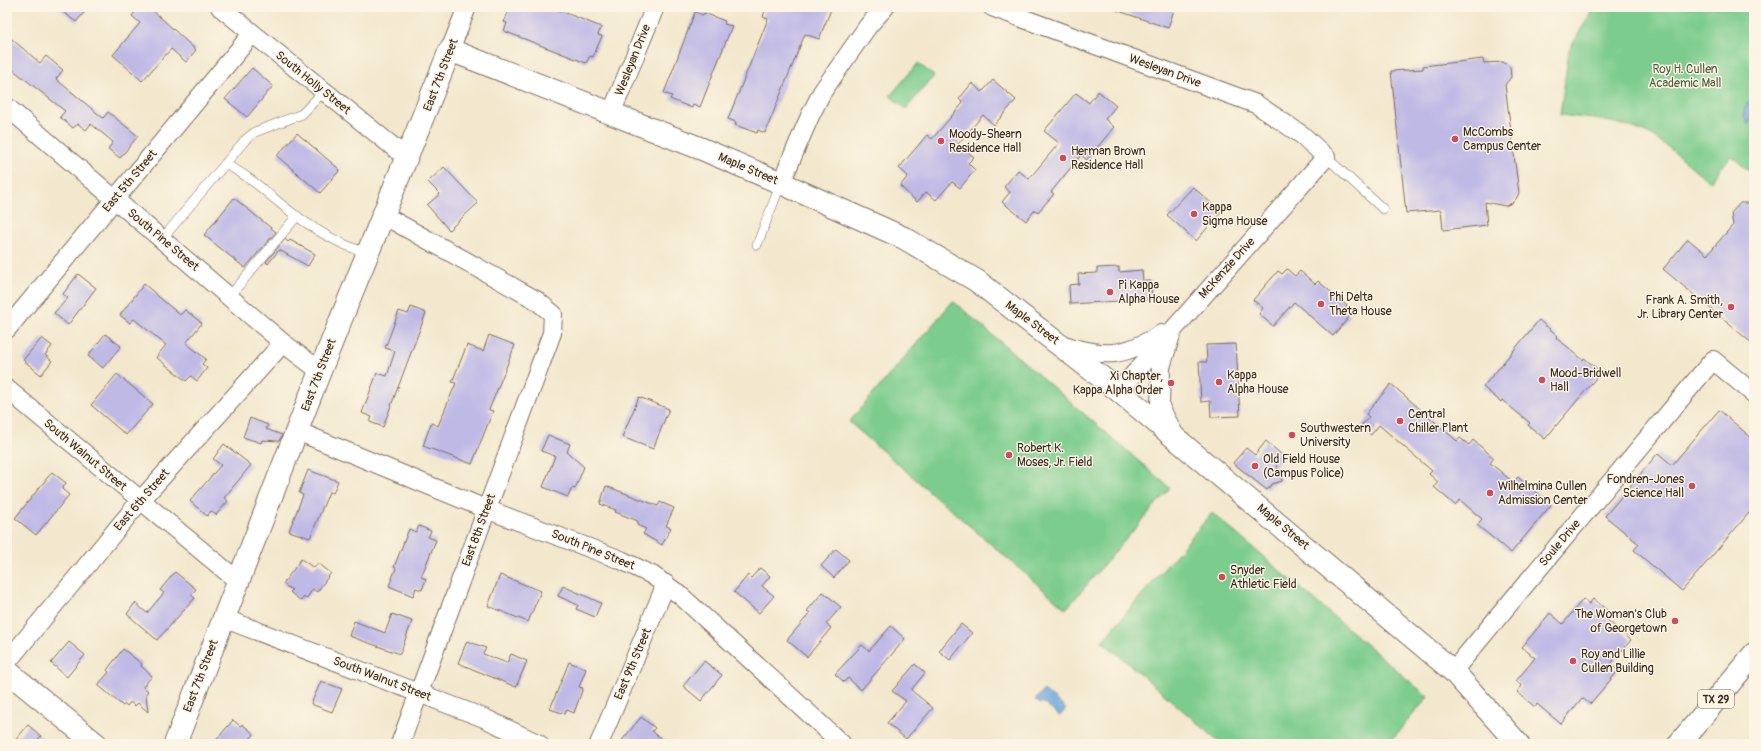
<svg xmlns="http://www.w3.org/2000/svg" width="1761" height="751" font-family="Pangolin,sans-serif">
<rect width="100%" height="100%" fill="#fcf5e5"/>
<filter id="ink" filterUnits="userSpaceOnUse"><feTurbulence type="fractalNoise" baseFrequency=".025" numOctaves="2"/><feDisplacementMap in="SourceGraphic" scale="8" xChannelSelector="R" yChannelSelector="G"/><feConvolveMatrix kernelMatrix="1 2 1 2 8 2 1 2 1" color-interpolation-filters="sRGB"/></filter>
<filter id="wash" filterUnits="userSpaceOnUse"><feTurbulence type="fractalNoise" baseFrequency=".012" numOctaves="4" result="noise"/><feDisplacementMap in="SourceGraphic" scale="16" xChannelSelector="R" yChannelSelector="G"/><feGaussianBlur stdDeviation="0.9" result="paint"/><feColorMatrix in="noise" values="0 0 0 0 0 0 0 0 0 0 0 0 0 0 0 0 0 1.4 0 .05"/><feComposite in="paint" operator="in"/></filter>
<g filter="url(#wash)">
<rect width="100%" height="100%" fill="#f3e8ce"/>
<g fill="#7ccc8d" stroke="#5c7b56">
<path d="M1594,7H1754V175L1731,156L1710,182C1692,168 1674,150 1655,138C1627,121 1592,119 1560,115L1569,50Z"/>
<polygon points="918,63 934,76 906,109 890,96"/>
<polygon points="953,301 1170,488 1066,609 849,422"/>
<polygon points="1212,513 1428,697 1388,744 1222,744 1102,641"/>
</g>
<g fill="#71a7df" stroke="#56687e">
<path d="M1754,97L1753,118L1748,124C1741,115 1744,103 1754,97Z"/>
<polygon points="1044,690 1066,709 1060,716 1042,702 1040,704 1035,700"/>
</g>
<g id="blocks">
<g fill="#bfb9e6">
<polygon points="57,7 89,7 76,22"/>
<polygon points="139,7 149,7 196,50 186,62 171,49 142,81 113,55 140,23 132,16"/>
<polygon points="510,7 551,7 601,27 598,35 602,36 593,57 590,56 586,63 504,31 507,23 504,22"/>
<polygon points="766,7 832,7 819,39 805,34 765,133 758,130 757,133 735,125 736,122 728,119 768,19 763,17"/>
<polygon points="1113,7 1175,7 1168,28 1113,9"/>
<polygon points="695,12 703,15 704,13 725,21 724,24 732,26 700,107 693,104 692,108 670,99 672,96 664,93"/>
<polygon points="7,35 40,63 46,56 63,70 56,79 103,118 108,112 138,136 120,158 108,149 113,142 91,124 86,130 78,124 73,128 60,117 65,111 7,65"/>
<polygon points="1483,59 1484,63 1503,62 1510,67 1511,77 1505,85 1519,193 1516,199 1512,203 1505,206 1485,202 1487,225 1443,230 1441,210 1406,213 1391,71 1423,69 1423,66"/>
<polygon points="252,68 273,86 247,117 225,99"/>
<polygon points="993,80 1016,100 994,125 983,115 958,144 974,157 968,163 975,170 960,188 952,182 936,200 926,192 917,202 900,186 908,176 899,168 927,135 932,139 963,103 959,99 972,83 982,92"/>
<polygon points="1098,91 1116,106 1105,119 1114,127 1087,160 1081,155 1051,192 1054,194 1038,212 1035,210 1026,221 1002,202 1010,192 1004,187 1018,170 1029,179 1059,143 1044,131 1076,93 1089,103"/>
<polygon points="297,133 340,170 320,193 277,156"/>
<polygon points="444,167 478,203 449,230 427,205 440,194 428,182"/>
<polygon points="1193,187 1221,212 1196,241 1167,215"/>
<polygon points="234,198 276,232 245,268 204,235"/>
<polygon points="1740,203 1754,203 1754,345 1663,269 1688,239 1707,255 1733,225 1731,213"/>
<polygon points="285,239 288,242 290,240 315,254 308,266 279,250 268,264 266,262"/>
<polygon points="1119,267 1119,272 1142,270 1143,281 1151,281 1152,299 1070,304 1069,285 1079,284 1078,274 1097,273 1097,268"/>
<polygon points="1287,269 1295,276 1300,271 1315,284 1318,281 1347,306 1344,310 1350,316 1333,336 1294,302 1273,326 1259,314 1263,308 1253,300 1278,271 1282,274"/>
<polygon points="78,274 96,288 68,325 54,313 68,298 63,294"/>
<polygon points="144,284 180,315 185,310 202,323 186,343 206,359 202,364 207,368 197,381 191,376 186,381 156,357 166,345 134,319 130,323 120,315"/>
<polygon points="411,307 426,313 383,427 370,422 372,417 362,413 377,373 387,376 395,351 385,348 399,311 408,314"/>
<polygon points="1539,320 1558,336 1556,338 1569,348 1583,360 1584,358 1601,372 1545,439 1528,425 1530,423 1502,400 1501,402 1483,387"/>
<polygon points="105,334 121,346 103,368 88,356"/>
<polygon points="489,335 515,345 489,410 493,411 472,464 423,446 431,423 438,426 456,383 452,382 467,345 483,351"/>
<polygon points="42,338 52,346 45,355 52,361 41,375 23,360"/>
<polygon points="1236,344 1240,416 1211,417 1210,401 1201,402 1199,362 1207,362 1206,345"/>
<polygon points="117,374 153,404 126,435 91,405"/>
<polygon points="1391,384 1457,441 1460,438 1469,445 1473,440 1494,458 1490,463 1513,482 1518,477 1551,505 1511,553 1477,525 1482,519 1460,500 1455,505 1434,487 1438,482 1429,474 1432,471 1379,425 1371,435 1361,426 1369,417 1366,414"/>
<polygon points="639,397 669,409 653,449 622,437"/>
<polygon points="1719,410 1754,440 1754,507 1682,591 1634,550 1639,544 1605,516 1658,453 1672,465"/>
<polygon points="250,418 268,425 266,429 282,435 279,441 262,440 261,443 243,437"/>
<polygon points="548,435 570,444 567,452 584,467 575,489 572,488 568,497 543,487 555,456 541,451"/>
<polygon points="1266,441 1283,456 1276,465 1282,481 1272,484 1267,490 1233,463 1246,448 1255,455"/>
<polygon points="224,444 251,465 224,498 228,501 216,515 211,511 207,516 190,501 221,465 213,459"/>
<polygon points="308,470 338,481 333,493 329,492 310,538 289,531 303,495 299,493"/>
<polygon points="52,472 66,483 62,489 69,495 36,535 15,518"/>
<polygon points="606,486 658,506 660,502 674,508 666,526 671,528 662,545 643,534 646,529 637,525 638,521 615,512 616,510 600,504"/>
<polygon points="419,526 431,531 428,537 436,540 421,577 426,579 422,590 416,588 413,596 389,586 396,568 394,567 409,529 416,532"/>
<polygon points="836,549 849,560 834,578 821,566"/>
<polygon points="301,559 314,568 318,563 331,573 317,592 313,589 306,599 304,597 301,601 290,592 292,590 283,584"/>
<polygon points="760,568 770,576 762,586 774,596 759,613 734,592 748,575 751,578"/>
<polygon points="175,572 196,589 191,595 195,598 157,640 127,614 135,603 147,613 164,593 160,590"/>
<polygon points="500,575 541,591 528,622 488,606"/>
<polygon points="563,586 601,603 595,617 576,609 578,605 558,596"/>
<polygon points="823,592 841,607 826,624 831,628 807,657 787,640 810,613 807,611"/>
<polygon points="1583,599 1589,604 1593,599 1612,614 1607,620 1631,640 1611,664 1618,671 1590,704 1582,698 1561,724 1537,704 1535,707 1517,692 1522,686 1516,681 1535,658 1522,647 1550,613 1563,624"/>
<polygon points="392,614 412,621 400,654 349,636 354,621 385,633"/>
<polygon points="961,624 972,633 950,660 939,651"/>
<polygon points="891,626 905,639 861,690 848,678 844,682 835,674 862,645 869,651"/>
<polygon points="467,641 486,648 483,654 507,663 511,654 527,661 516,687 458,663"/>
<polygon points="69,642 85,655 67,677 51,663"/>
<polygon points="123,649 142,664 141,666 152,676 143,687 148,691 146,694 148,712 138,703 135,706 130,702 127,706 125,704 123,706 98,685 109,672 107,670"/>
<polygon points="704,661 722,675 701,701 683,686"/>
<polygon points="569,662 586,669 579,687 583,688 574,713 567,710 565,714 550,709"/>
<polygon points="915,664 925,673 911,690 933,708 906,739 887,723 906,701 892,691"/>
<polygon points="321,681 342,689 332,712 311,704"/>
<polygon points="641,717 655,728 652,731 668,744 619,744"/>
<polygon points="233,720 240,726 242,724 254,734 246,744 213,744"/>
<polygon points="28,725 41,736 34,744 12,744"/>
</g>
</g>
</g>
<g filter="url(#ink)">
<use href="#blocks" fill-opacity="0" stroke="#7b6c5c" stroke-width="1"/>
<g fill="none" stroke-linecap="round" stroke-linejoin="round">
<g stroke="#7b6c5c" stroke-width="10">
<g id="lane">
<polyline points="1326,157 1383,209"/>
<polyline points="225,164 245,140 255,132 302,114 324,91"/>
<path d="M162,239L225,164C256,179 277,204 305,222C324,235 346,247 368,253"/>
<polyline points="757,245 781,183"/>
<polyline points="229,297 297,216"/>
</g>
</g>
<g stroke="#7b6c5c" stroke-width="20">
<g id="street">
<polyline points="220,7 407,158"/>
<polyline points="992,7 1256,104 1302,135 1326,157 1119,391"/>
<polyline points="450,50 467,7"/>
<polyline points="7,107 283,343 320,371"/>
<polyline points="611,114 655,7"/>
<polyline points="781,183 810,116 822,92 868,26 885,7"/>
<polyline points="383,215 536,300 553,314 552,333 400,744"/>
<polyline points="7,329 252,34"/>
<polyline points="1171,335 1161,367 1160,407 1174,434"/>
<path d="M1064,345C1106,358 1123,357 1161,334"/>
<polyline points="7,389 238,581"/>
<polyline points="297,431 486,509 621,560 652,575 680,595 842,744"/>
<polyline points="223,618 484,718 539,744"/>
<polyline points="7,662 140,501 283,343"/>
<polyline points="1453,671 1713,360 1754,394"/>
<polyline points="599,744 666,584"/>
</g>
</g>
<g stroke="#7b6c5c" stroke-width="24">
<g id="secondary">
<polyline points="7,671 96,744"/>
<polyline points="175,744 320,371 450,50 702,149 781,183 904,238 977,281 1119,391 1453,671 1518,744"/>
</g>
</g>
<g stroke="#7b6c5c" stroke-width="24">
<polyline id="primary" points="1679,744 1754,654"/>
</g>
<use href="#lane" stroke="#fff" stroke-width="9"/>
<use href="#street" stroke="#fff" stroke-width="18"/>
<use href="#secondary" stroke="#fff" stroke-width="22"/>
<use href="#primary" stroke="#fff" stroke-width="22"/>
</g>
</g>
<g fill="#d1495b" stroke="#fcf5e5" stroke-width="1.5">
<circle cx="1455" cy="139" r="4"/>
<circle cx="941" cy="141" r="4"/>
<circle cx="1063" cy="158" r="4"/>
<circle cx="1194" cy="214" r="4"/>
<circle cx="1110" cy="292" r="4"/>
<circle cx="1321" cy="304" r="4"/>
<circle cx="1731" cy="307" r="4"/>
<circle cx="1542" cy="380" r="4"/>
<circle cx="1219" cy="382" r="4"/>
<circle cx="1171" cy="383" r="4"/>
<circle cx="1400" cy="421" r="4"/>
<circle cx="1292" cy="435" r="4"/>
<circle cx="1009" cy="455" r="4"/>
<circle cx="1255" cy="466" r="4"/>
<circle cx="1692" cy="486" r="4"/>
<circle cx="1490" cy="493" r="4"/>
<circle cx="1222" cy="577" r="4"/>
<circle cx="1675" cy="621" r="4"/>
<circle cx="1573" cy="661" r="4"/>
</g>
<g text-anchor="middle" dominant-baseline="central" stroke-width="3" stroke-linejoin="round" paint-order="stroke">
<rect fill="#fcf5e5" stroke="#75675a" stroke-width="1" x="1698" y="690" width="36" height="18" rx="3"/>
<g font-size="11" font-weight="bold" fill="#3b2a1e">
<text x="1716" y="699">TX 29</text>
</g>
<g font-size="12" fill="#3b2a1e" stroke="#fcf5e5">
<text transform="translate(633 60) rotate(-68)">Wesleyan Drive</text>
<text transform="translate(1165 71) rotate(20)">Wesleyan Drive</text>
<text transform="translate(441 75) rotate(-69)">East 7th Street</text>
<text transform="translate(313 83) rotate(39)">South Holly Street</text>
<text transform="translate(748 169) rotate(23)">Maple Street</text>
<text transform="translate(130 181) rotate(-50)">East 5th Street</text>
<text transform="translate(163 240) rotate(40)">South Pine Street</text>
<text transform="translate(1227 268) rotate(-48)">McKenzie Drive</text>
<text transform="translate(1032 323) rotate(37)">Maple Street</text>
<text transform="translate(319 375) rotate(-69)">East 7th Street</text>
<text transform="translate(85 455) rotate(40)">South Walnut Street</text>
<text transform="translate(142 500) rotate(-49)">East 6th Street</text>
<text transform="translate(1283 527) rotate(40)">Maple Street</text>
<text transform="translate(479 530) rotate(-70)">East 8th Street</text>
<text transform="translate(1560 543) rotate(-50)">Soule Drive</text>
<text transform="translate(593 550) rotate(22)">South Pine Street</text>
<text transform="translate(633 664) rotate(-67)">East 9th Street</text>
<text transform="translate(201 676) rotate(-69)">East 7th Street</text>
<text transform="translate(382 679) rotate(21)">South Walnut Street</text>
</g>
<g font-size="12" fill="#4e5b3f" stroke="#fcf5e5">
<text x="1685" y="69">Roy H. Cullen<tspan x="1685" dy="14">Academic Mall</tspan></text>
</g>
<g font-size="12" fill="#3b2a1e" stroke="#fcf5e5" text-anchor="start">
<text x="1463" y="132">McCombs<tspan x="1463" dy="14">Campus Center</tspan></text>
<text x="949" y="134">Moody-Shearn<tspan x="949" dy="14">Residence Hall</tspan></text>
<text x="1071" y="151">Herman Brown<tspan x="1071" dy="14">Residence Hall</tspan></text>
<text x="1202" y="207">Kappa<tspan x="1202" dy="14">Sigma House</tspan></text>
<text x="1118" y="285">Pi Kappa<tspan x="1118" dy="14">Alpha House</tspan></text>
<text x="1329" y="297">Phi Delta<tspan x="1329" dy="14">Theta House</tspan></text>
<text x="1723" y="300" text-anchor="end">Frank A. Smith,<tspan x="1723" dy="14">Jr. Library Center</tspan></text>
<text x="1550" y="373">Mood-Bridwell<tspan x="1550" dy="14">Hall</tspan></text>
<text x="1227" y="375">Kappa<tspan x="1227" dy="14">Alpha House</tspan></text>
<text x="1163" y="376" text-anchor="end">Xi Chapter,<tspan x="1163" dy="14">Kappa Alpha Order</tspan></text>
<text x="1408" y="414">Central<tspan x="1408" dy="14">Chiller Plant</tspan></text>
<text x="1300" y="428">Southwestern<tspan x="1300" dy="14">University</tspan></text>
<text x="1017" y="448">Robert K.<tspan x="1017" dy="14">Moses, Jr. Field</tspan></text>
<text x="1263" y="459">Old Field House<tspan x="1263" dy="14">(Campus Police)</tspan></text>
<text x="1684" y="479" text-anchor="end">Fondren-Jones<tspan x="1684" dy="14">Science Hall</tspan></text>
<text x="1498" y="486">Wilhelmina Cullen<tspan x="1498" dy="14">Admission Center</tspan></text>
<text x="1230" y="570">Snyder<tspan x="1230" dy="14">Athletic Field</tspan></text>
<text x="1667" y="614" text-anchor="end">The Woman's Club<tspan x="1667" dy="14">of Georgetown</tspan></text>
<text x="1581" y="654">Roy and Lillie<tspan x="1581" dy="14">Cullen Building</tspan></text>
</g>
</g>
<rect width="1761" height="751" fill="none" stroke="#fcf5e5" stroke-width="24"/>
</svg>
